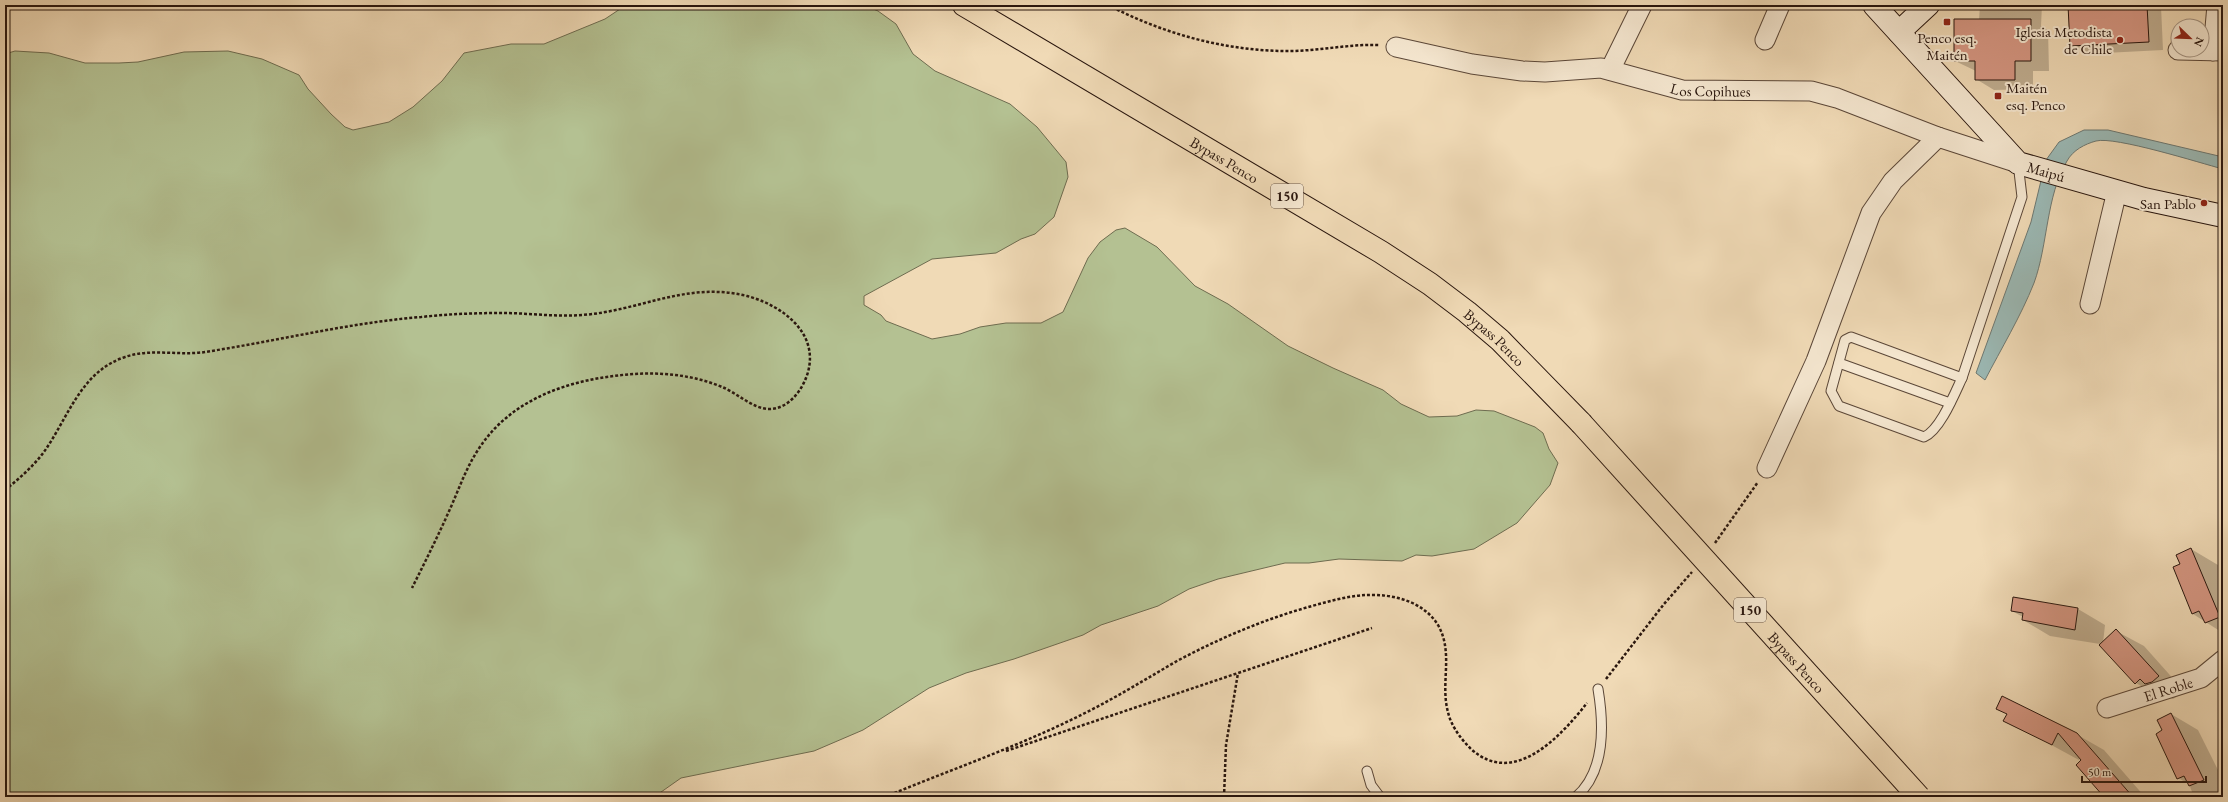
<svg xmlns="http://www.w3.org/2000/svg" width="2228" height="802" font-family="'EB Garamond',serif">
<rect width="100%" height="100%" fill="#f0dab6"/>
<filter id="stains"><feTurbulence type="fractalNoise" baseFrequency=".005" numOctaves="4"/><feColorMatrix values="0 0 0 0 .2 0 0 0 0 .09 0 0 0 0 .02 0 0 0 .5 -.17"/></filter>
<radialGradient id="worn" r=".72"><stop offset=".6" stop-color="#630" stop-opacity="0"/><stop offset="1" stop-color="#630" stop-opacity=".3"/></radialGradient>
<polygon fill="#b4c192" stroke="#6e6c50" points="626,5 864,5 878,11 896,24 913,54 935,71 1010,104 1037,127 1066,162 1068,177 1054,217 1035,234 1021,239 996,253 932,259 864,296 864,305 881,315 886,321 932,339 960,334 980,327 1006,323 1041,323 1063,312 1088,258 1100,242 1116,230 1125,228 1157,247 1195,286 1228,304 1288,346 1333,368 1383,390 1401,404 1429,417 1457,416 1476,410 1494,411 1535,427 1543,433 1549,449 1558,463 1550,485 1517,523 1474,549 1432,556 1416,555 1402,561 1339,559 1309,563 1285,563 1218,579 1189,589 1158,606 1101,625 1083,635 1014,659 966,673 929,688 863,730 814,751 681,778 654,797 5,797 5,54 15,51 49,53 85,63 119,63 138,62 184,52 228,51 262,59 299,75 308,89 331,114 345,127 353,130 389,122 413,107 442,81 464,53 511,44 544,44 605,19"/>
<path fill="#9bb9b5" stroke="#6d7872" d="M2084,130H2108L2223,157V169C2200,163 2115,136 2096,141C2085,144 2073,150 2067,161C2046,196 2048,245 2034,283C2021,316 2001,349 1985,380L1976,373L2031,222L2046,160L2059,142Z"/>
<g fill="#0003">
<polygon points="1980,5 2042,5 2041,26 2048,30 2049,71 2033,71 2033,89 1994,90 1976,79 1976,71 1955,61 1979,20"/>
<polygon points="2069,5 2159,5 2161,6 2163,50 2086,54 2071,45"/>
<polygon points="2191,549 2218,565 2223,576 2223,633 2193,614 2181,564"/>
<polygon points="2014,598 2078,609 2105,625 2103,643 2116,631 2144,646 2185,692 2173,699 2166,696 2163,699 2136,683 2100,644 2050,636 2023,620 2023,617 2012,611"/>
<polygon points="1997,708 2076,734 2104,750 2145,797 2105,797 2081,757 2079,760 2005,720 2008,714"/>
<polygon points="2171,714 2198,730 2223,780 2223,797 2194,797 2189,784 2178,778 2164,731"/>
</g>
<g fill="#d59682" stroke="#29160e">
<polygon points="2068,5 2147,5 2149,42 2070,46"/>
<polygon points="1954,19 2031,19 2031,61 2015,61 2015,80 1975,80 1975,61 1954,61"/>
<polygon points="2191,548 2220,617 2205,623 2199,611 2192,614 2173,567 2180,564 2176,555"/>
<polygon points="2013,597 2078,608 2075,630 2022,620 2023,613 2011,611"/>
<polygon points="2116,629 2159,676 2152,682 2145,684 2140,679 2135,684 2099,645"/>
<polygon points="2002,696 2077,733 2133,797 2104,797 2076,765 2081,760 2058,733 2052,745 2003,721 2007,714 1996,709"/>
<polygon points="2171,713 2204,780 2189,786 2184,776 2177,779 2156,734 2162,730 2157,720"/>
</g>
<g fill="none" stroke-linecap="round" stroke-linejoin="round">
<g stroke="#5b4738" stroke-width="11">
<g id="lane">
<path d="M1851,337L1962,378C1954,395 1940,430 1924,437L1839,406L1831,391L1845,340Z"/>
<polyline points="1839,363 1950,403"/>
<polyline points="1962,378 2022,197 2018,163"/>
<polyline points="1367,771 1371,785 1380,797"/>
<path d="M1576,797C1606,771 1604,725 1598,689"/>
</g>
</g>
<g stroke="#5b4738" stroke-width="21">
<g id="street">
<polyline points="1765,40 1780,5"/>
<path id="s1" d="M1396,47L1472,64L1522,71L1545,72L1601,68L1682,90L1811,91L1837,98L1938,137L2018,163"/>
<polyline points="2178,50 2223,51"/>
<polyline points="2213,51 2217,5"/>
<polyline points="1610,70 1642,5"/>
<polyline points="2090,304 2117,191"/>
<polyline points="1767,468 1816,361 1871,213 1893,181 1938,137"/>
<path id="s2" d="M2107,708L2201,678L2223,660"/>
</g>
</g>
<g stroke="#29160e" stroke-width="24">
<g id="secondary">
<path id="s3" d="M1874,5L2018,163L2144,199L2223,216"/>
<polyline points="1899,32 1928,5"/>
</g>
</g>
<g stroke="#29160e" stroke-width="24">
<g id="primary">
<path id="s4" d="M964,5L1381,252L1430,284L1467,312L1500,340L1581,423"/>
</g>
</g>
<g stroke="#29160e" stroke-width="2.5" stroke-dasharray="3 2" stroke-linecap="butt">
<path d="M1108,5C1166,35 1229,52 1294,51C1323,50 1351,44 1379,45"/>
<path d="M5,490C20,478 35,465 46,449C69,415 82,371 125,357C150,348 179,356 205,352C277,341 348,323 421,317C448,314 475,313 502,313C528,313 555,317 582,315C640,311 686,281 747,296C781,305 819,332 808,372C803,390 788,410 768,409C752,408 737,393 722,387C684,371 641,371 600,378C552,386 505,407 478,450C466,468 459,489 450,509C438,536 425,562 412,588"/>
<polyline points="1715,543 1758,482"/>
<polyline points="1606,679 1664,604 1692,572"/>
<polyline points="1006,751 1372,628"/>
<path d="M885,797C952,769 1020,746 1085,713C1117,697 1146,679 1177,661C1220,638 1265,619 1312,606C1334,600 1354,594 1377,595C1400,596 1425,604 1438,625C1454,653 1440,683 1448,712C1451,726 1461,739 1471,749C1514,788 1561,736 1587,703"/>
<polyline points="1224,797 1226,745 1238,673"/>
</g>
<use href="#lane" stroke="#f5e7d0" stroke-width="9"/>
<use href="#street" stroke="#f5e7d0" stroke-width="19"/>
<use href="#secondary" stroke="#f5e7d0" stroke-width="22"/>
<use href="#primary" stroke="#f0dab6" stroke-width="22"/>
<g stroke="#29160e" stroke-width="24" stroke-linecap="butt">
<g id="primary-bridge">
<path id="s5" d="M1581,423L1919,797"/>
</g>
</g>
<use href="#primary-bridge" stroke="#f0dab6" stroke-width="22"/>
</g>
<g fill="#8f2418" stroke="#f5e7d0" stroke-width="1.5">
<rect x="1943" y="18" width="8" height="8" rx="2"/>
<circle cx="2120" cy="40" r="4"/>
<rect x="1994" y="92" width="8" height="8" rx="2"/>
<circle cx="2204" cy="203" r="4"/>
</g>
<g text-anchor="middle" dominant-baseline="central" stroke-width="4" stroke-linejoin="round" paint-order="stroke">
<g fill="#f5e7d0" stroke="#665548" stroke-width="1">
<rect x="1271" y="184" width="32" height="24" rx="3"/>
<rect x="1734" y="598" width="32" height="24" rx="3"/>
</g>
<g font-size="14" font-weight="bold" fill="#29160e">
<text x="1287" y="196">150</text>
<text x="1750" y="610">150</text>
</g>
<g font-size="15" fill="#29160e" stroke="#f5e7d0" text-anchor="end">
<text x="2112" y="31">Iglesia Metodista<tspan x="2112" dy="17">de Chile</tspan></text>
<text x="1947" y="37" text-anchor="middle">Penco esq.<tspan x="1947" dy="17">Maitén</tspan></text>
<text x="2006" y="87" text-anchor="start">Maitén<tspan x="2006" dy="17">esq. Penco</tspan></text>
<text x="2196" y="203">San Pablo</text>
</g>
<g font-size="15" fill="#29160e" stroke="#f5e7d0">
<text stroke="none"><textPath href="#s1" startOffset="320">Los Copihues</textPath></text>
<text stroke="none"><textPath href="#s4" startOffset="303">Bypass Penco</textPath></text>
<text stroke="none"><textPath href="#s3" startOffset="243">Maipú</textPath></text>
<text stroke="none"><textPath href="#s4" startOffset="627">Bypass Penco</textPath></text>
<text stroke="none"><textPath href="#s5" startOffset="322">Bypass Penco</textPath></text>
<text stroke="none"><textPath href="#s2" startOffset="64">El Roble</textPath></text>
</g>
</g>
<rect width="2228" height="802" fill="none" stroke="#f0dab6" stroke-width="20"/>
<rect x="6" y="6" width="2216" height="790" fill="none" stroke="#29160e" stroke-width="2"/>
<rect x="10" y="10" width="2208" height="782" fill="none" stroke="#29160e"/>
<g transform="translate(2190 38) rotate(113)"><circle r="19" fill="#f5e7d0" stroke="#a39382"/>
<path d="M0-3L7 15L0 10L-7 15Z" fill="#8f2418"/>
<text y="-6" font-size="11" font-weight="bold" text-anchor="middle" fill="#29160e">N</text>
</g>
<path d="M2082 776v6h124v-6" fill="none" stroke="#29160e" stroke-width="2"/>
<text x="2088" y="776" font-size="12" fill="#29160e" stroke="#f5e7d0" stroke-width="3" paint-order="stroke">50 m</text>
<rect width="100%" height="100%" filter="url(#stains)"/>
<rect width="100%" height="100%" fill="url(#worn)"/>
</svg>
